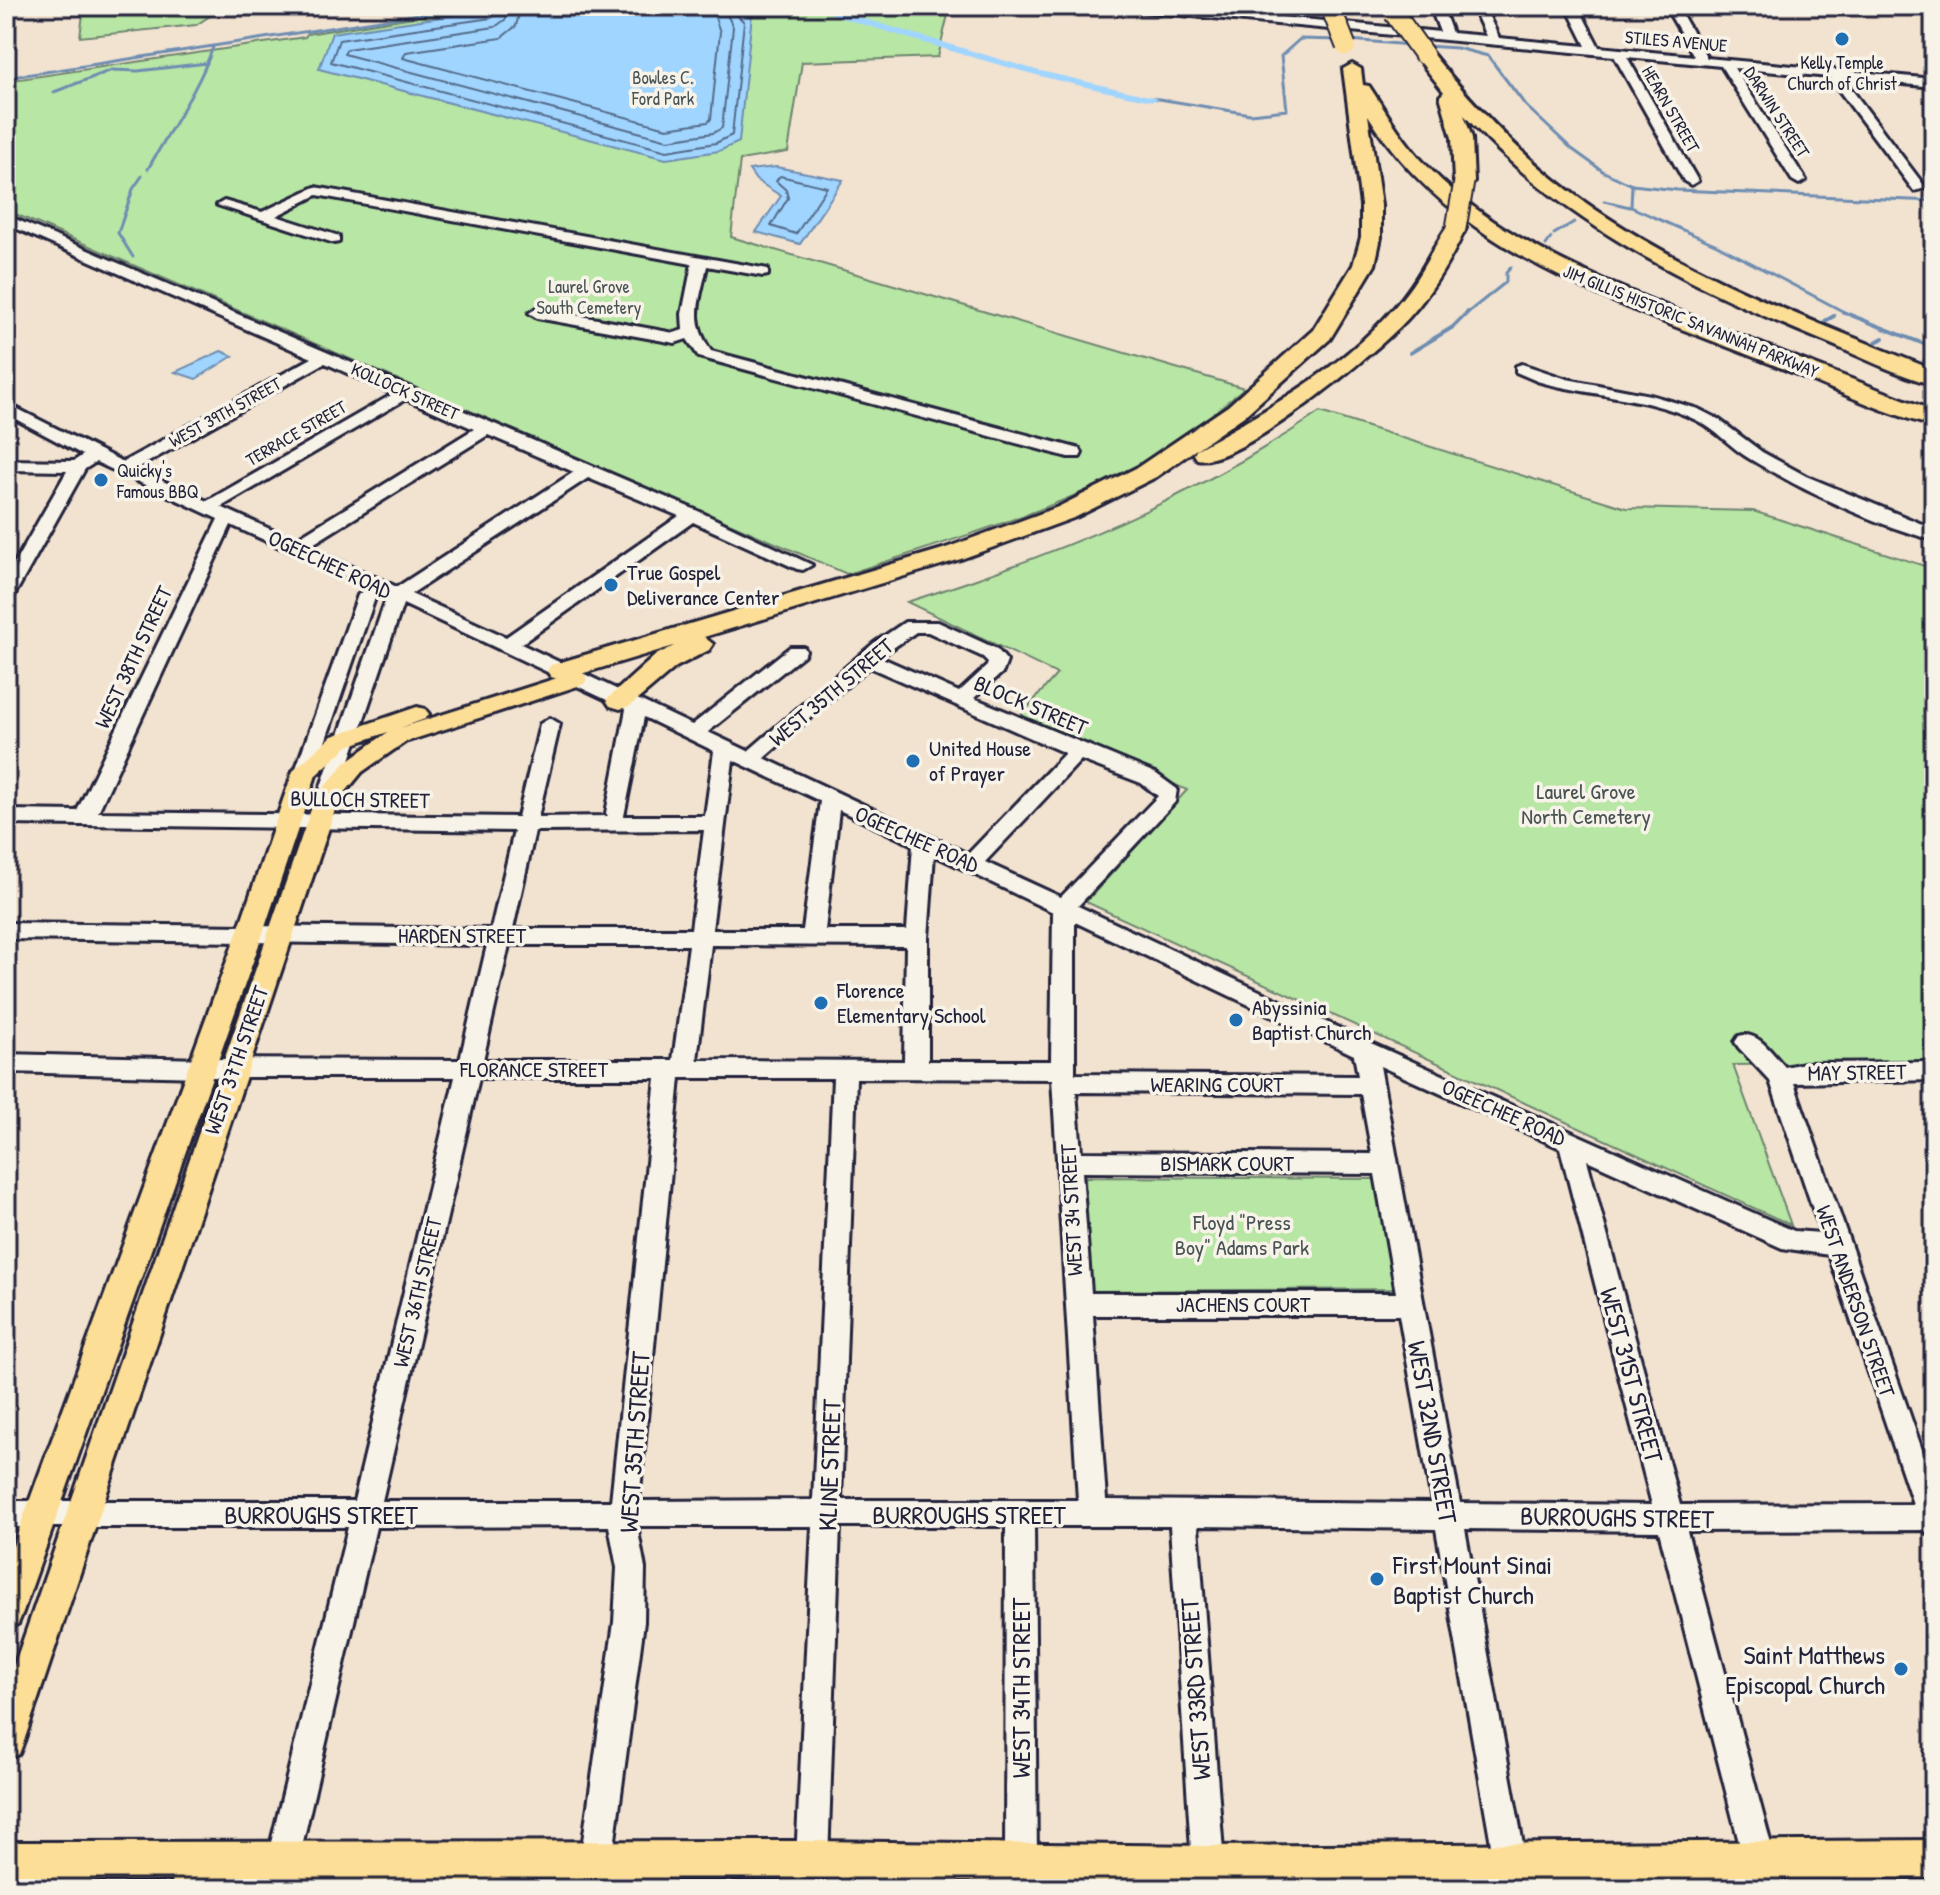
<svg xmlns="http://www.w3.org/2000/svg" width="1940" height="1895" font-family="'Patrick Hand',sans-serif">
<rect width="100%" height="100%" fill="#f2e2d0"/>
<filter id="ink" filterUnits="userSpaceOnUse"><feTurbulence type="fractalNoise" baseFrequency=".0125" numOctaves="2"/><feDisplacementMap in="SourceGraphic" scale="16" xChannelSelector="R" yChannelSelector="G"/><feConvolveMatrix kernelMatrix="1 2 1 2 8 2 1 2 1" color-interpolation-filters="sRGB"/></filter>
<g filter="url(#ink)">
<g fill="#b8e6a4" stroke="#6d8470" stroke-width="2">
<polygon points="84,6 225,6 196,25 80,37"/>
<path d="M482,6H950L938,57L802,62L788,152L740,160L731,237L1244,388C1224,404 1204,423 1182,438C1087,503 957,538 847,574L6,210V81L305,37L307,34Z"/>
<path d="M1320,412L1626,508L1753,511L1934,569V1062L1733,1065L1791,1225L1086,902L1187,790L1021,715L1057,674L907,602C1055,555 1191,500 1320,412Z"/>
<polygon points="1085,1177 1377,1179 1399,1289 1090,1291"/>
</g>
<g fill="#a0d5ff" stroke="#6e8db1" stroke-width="2">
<polygon points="517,6 734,6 752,14 739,142 719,151 666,159 319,69 332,33"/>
<polygon points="776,167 843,180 800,244 756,232 781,196 756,180 749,170"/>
<polygon points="221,351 233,356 196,379 175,372"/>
</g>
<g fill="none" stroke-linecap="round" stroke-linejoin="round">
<g stroke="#546a89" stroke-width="2">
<polyline points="499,6 498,14 491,18 339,40 331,62 667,151 716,143 732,135 744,22 735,13 734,6"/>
<polyline points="509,6 506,19 495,27 347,49 344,54 668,140 713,133 722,128 733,27 723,6"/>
<polyline points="521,6 516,26 501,38 406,52 403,58 667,128 708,122 711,119 720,32 711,6"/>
<polygon points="780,176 827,187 796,234 771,226 788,198 786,190 776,181"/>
</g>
<g stroke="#6e8db1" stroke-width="3">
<polyline points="1349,40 1411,45"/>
<polyline points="1425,46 1457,48 1488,56 1526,106 1572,149 1604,172 1632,185 1677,190 1934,201"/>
<polyline points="6,78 426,13"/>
<polyline points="54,92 112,70 138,71 207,63"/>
<polyline points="1153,98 1250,114 1287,110 1281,56 1300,39 1339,40"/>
<path d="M148,169C170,129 198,90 213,47"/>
<polyline points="1632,185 1631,207 1717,245 1848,314"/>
<polyline points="1604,201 1630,207"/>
<polyline points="1554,234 1574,222"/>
<polyline points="1546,245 1551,238"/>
<polyline points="133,257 118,233 133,189 142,176"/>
<polyline points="1466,314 1506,282 1506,273 1511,267"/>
</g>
<g stroke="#6e8db1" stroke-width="4">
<polyline points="1843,312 1934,348"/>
<polyline points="1825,321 1834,316"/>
<polyline points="1876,342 1883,338"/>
<polyline points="1410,353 1453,327 1468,312"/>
<polyline points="1924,361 1934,354"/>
</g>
<g fill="#a0d5ff" fill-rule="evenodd">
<polygon points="398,6 411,6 426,10 471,6 426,16"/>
<polygon points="806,6 818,6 819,8 815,11"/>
<path d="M835,10L1036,70L1158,98L1153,101C1043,81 938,47 832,15L831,13Z"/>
</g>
<g stroke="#22223b" stroke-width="6">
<g id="minor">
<polygon points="1123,6 1166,6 1440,32 1430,6 1442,6 1452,33 1486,36 1472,6 1484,6 1499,38 1586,46 1566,6 1578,6 1599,47 1694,56 1665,6 1677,6 1707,58 1934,79 1934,87 1843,78 1926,188 1914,191 1829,77 1734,68 1806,180 1799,184 1792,180 1721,66 1627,57 1698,181 1691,185 1684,181 1614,56 1129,10"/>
<path d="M315,187L768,269V275L763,276L707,266C700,301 689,319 711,351L1080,449L1082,453L1080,457H1068L699,357L687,339L675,343L537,318L529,313L537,308L674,333L683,330L682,314L692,264L317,195L276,216L339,236V242L334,243L217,205L224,201L262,212Z"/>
<path d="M6,215L698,511L812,565L803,570L797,569L693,522L521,644L692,725L790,647H804L806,651L804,655L708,732L748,751L874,643L905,622H938L997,649L1007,661L1003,672L974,698L1155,773L1177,789L1175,802L1078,906L1373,1044L1794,1231L1821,1233L1770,1081L1739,1048L1735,1042L1739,1036C1758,1030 1772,1054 1785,1067L1804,1063L1934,1062V1080L1794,1083L1934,1484V1537L1923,1530L1687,1531L1783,1889H1751L1659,1531L1465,1529L1526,1861L1521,1872L1510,1877L1499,1872L1494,1861L1436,1529L1198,1526L1224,1865L1219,1876L1208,1881L1197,1876L1192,1865L1170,1526H1034L1037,1862L1032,1873L1021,1878L1010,1873L1005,1862L1006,1526H840L828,1860L823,1871L812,1876L801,1871L796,1860L812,1526H637L645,1568L644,1622L612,1862L607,1873L596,1878L585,1873L580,1862L614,1622L617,1568L609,1526L376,1527L299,1859L294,1870L283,1875L272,1870L267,1859L348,1527H6V1501H354L455,1077H202L6,1072V1054L202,1059L460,1060L487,945L6,939V923L491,929L514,831L6,824V810L77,811L218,519L96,462L85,469L15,594L6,599V578L67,471L6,470V460L74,461L83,455L6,414V403L123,462L312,358L6,224ZM325,363L393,394L207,501L136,469ZM406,399L474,429L294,540L221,507ZM488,435L574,472L397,587L308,547ZM588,478L679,516L506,637L411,594ZM231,525L368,587L358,595L295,771L298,776L305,778L315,771L375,598L383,594L387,596L317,798L320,803L327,805L337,798L403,604L626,709L606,813L608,816L538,817L560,724L550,718L540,724L518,817L98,812ZM916,632H928L983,657L988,662L987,666L959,692L880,657ZM869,667L1065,753L968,854L764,758ZM644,717L714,751L705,816H624ZM733,760L820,801L803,930H712ZM1081,760L1141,783L1158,796L1061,897L985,862ZM839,810L913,845L907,930H825ZM704,830L691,929H513L535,831ZM934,855L1053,912L1051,1061H928V938ZM1075,922L1354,1055L1358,1076L1075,1074ZM509,945H689L673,1060H483ZM711,945L906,946L904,1061L697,1060ZM1380,1066L1560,1148L1652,1505L1460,1503ZM479,1078H656L611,1501H382ZM680,1078H833L813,1500L639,1501ZM856,1078L1052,1079L1078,1500H841ZM1076,1092L1361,1094L1372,1154L1081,1152ZM1587,1160L1782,1248L1829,1255L1913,1504L1680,1505ZM1082,1172L1375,1174L1396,1293H1091ZM1093,1315H1399L1432,1503L1106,1500Z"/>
<path d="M1522,364L1567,379L1650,395L1698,409L1718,419L1762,452L1806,476L1934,529V540C1874,525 1804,491 1750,459C1731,448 1717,430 1696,420C1647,396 1588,396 1537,381L1516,372V366Z"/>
</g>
</g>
<g stroke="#22223b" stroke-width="6">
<g id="major">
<polygon points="576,672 584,674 587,679 584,684 405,742 362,772 338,801 24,1741 19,1754 6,1759 6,1689 315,798 346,762 388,732 348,746 316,775 262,936 23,1612 18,1624 6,1628 6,1565 236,936 293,771 332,736 417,707 425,709 429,714 425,719 400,728"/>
<polygon points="1934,1840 1934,1878 1208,1884 812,1879 495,1879 499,1889 169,1889 173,1880 6,1880 6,1842 812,1841 1208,1846"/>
</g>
</g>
<g stroke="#22223b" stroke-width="6">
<g id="highway">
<path d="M1424,50L1430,51C1471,102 1515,150 1568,190C1677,272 1808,319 1934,370V385C1896,375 1858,355 1821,340C1689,286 1561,223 1464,115L1472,138L1474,182L1464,188L1457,186L1454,182L1452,138L1440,96L1444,92L1415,55Z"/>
<path d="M1352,64L1361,69L1363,85L1369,86C1388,115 1405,144 1430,169C1502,243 1607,282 1701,320C1778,351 1856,381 1934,411V426C1881,413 1821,383 1769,363C1627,306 1452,254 1368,115L1381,205V237L1375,265L1330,339L1244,416L1156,477L1076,517L961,559L704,637L713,644L709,650L676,667L630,706L620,709L610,706L606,700L656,655L674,646L561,680L551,677L547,671L551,665L943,549L1058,507L1138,467L1228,406L1313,330L1353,265L1361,237V205L1343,69Z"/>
<path d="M1456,222L1466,228C1451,259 1434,289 1411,315C1383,348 1236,469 1197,459L1194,454L1197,449C1271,408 1350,364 1403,297C1422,274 1433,247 1449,224Z"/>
</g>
</g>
<use href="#minor" fill="#f7f3e8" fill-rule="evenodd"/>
<use href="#major" fill="#fcde96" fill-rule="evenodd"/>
<use href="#highway" fill="#fcde96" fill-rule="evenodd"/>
<g stroke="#22223b" stroke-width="23" stroke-linecap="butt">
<g id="highway-bridge">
<polyline points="1331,8 1346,46"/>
<polyline points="1394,13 1424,55"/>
<polyline points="1456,228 1464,182"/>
</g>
</g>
<use href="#highway-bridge" stroke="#fcde96" stroke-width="19"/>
</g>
</g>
<g fill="#1f6fb2" stroke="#f7f3e8" stroke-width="3">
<circle cx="1842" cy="39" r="8"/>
<circle cx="101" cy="480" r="8"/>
<circle cx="611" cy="585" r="8"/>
<circle cx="913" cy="761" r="8"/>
<circle cx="821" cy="1003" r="8"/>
<circle cx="1236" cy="1020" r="8"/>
<circle cx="1377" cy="1579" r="8"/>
<circle cx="1901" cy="1669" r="8"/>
</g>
<g text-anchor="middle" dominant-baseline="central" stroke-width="7" stroke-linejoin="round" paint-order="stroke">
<g font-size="18" fill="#22223b" stroke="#f7f3e8">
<text transform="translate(1676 41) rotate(5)">STILES AVENUE</text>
<text transform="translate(1671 109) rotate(60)">HEARN STREET</text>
<text transform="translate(1777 112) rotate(57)">DARWIN STREET</text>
<text transform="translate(1691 321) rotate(22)">JIM GILLIS HISTORIC SAVANNAH PARKWAY</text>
<text transform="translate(405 391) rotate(24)">KOLLOCK STREET</text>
<text transform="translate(225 412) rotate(-29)">WEST 39TH STREET</text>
<text transform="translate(296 433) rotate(-30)">TERRACE STREET</text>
</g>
<g font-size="18" fill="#22223b" stroke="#f7f3e8">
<text x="1842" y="62">Kelly Temple<tspan x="1842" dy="21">Church of Christ</tspan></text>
<text x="117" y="470" text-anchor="start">Quicky's<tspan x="117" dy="21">Famous BBQ</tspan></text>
</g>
<g font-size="18" fill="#485355" stroke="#f7f3e8">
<text x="663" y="77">Bowles C.<tspan x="663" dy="21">Ford Park</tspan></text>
<text x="589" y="286">Laurel Grove<tspan x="589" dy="21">South Cemetery</tspan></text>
</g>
<g font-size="22" fill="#22223b" stroke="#f7f3e8">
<text transform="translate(330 564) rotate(25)">OGEECHEE ROAD</text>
<text transform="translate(133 657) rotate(-65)">WEST 38TH STREET</text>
<text transform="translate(831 692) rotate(-40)">WEST 35TH STREET</text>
<text transform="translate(1031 705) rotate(23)">BLOCK STREET</text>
<text transform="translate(360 799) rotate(1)">BULLOCH STREET</text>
<text transform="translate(917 839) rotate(24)">OGEECHEE ROAD</text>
<text x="462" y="935">HARDEN STREET</text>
<text transform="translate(236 1060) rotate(-71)">WEST 37TH STREET</text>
<text x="534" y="1069">FLORANCE STREET</text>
<text transform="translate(1857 1072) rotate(-1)">MAY STREET</text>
<text x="1217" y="1084">WEARING COURT</text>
<text transform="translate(1504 1112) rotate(24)">OGEECHEE ROAD</text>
<text x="1227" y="1163">BISMARK COURT</text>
<text transform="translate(1071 1210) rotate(-93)">WEST 34 STREET</text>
<text transform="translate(417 1292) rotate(-77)">WEST 36TH STREET</text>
<text transform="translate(1856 1301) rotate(71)">WEST ANDERSON STREET</text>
<text x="1243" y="1304">JACHENS COURT</text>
</g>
<g font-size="22" fill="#22223b" stroke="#f7f3e8" text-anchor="start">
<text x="627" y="572">True Gospel<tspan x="627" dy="25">Deliverance Center</tspan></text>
<text x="929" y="748">United House<tspan x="929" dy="25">of Prayer</tspan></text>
<text x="837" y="990">Florence<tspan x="837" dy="25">Elementary School</tspan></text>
<text x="1252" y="1007">Abyssinia<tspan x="1252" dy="25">Baptist Church</tspan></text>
</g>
<g font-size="22" fill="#485355" stroke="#f7f3e8">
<text x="1586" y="791">Laurel Grove<tspan x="1586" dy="25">North Cemetery</tspan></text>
<text x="1242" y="1222">Floyd "Press<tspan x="1242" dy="25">Boy" Adams Park</tspan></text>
</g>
<g font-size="26" fill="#22223b" stroke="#f7f3e8">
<text transform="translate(1632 1375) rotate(75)">WEST 31ST STREET</text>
<text transform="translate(1433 1432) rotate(80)">WEST 32ND STREET</text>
<text transform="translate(634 1442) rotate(-86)">WEST 35TH STREET</text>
<text transform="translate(829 1465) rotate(-88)">KLINE STREET</text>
<text x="321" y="1514">BURROUGHS STREET</text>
<text x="969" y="1514">BURROUGHS STREET</text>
<text transform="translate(1617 1517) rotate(1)">BURROUGHS STREET</text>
<text transform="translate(1020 1688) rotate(-90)">WEST 34TH STREET</text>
<text transform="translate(1195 1689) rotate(-94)">WEST 33RD STREET</text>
</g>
<g font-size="26" fill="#22223b" stroke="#f7f3e8" text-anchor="start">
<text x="1393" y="1564">First Mount Sinai<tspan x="1393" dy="30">Baptist Church</tspan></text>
<text x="1885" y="1654" text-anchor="end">Saint Matthews<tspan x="1885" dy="30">Episcopal Church</tspan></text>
</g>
</g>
<rect width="1940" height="1895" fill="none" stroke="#f7f3e8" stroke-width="32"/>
<rect x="16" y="16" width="1908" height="1863" fill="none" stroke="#22223b" stroke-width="3" filter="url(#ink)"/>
</svg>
